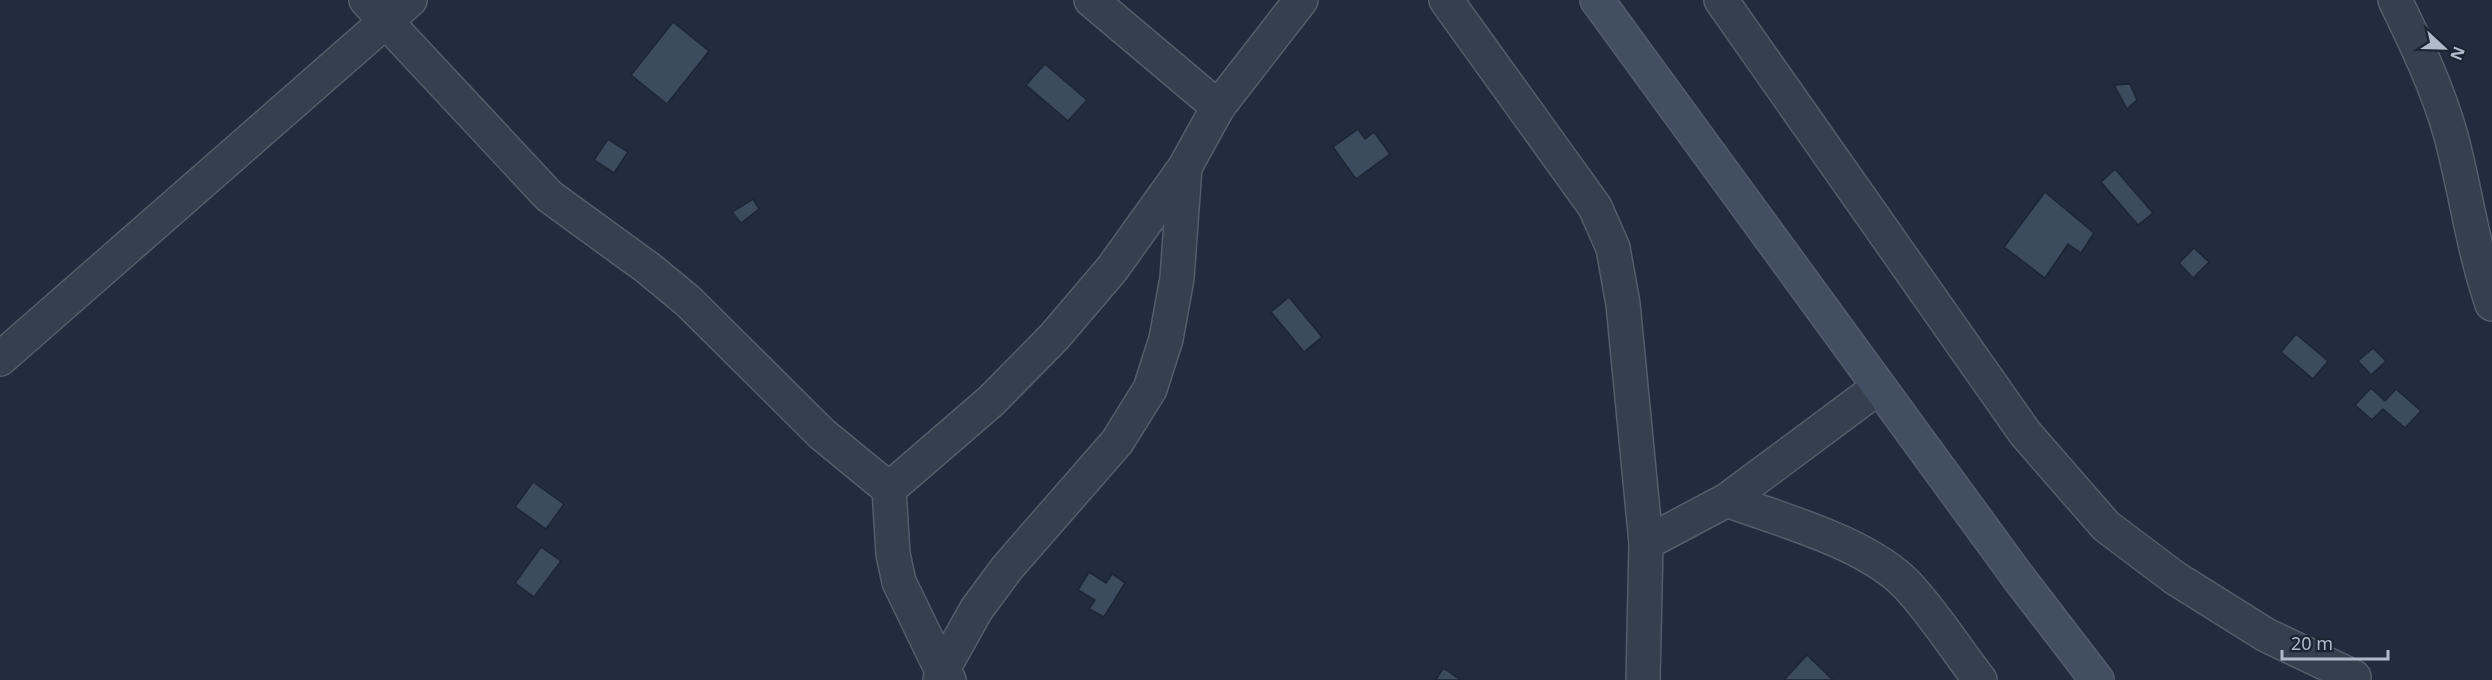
<svg xmlns="http://www.w3.org/2000/svg" width="2492" height="680" font-family="'Noto Sans',sans-serif">
<rect width="100%" height="100%" fill="#212d3e"/>
<g fill="#3c4b5e" stroke="#1c2635" stroke-width="1.5">
<polygon points="673,22 709,51 667,104 631,75"/>
<polygon points="1045,64 1087,100 1068,121 1026,85"/>
<polygon points="2130,84 2137,100 2127,109 2114,85"/>
<polygon points="1358,129 1365,139 1374,132 1390,154 1356,179 1333,147"/>
<polygon points="608,139 628,152 614,173 594,160"/>
<polygon points="2115,169 2153,213 2138,225 2101,182"/>
<polygon points="2045,192 2094,233 2081,253 2068,244 2045,278 2004,247"/>
<polygon points="753,199 759,209 741,223 732,212"/>
<polygon points="2194,248 2209,262 2193,278 2179,263"/>
<polygon points="1289,297 1322,337 1304,352 1271,312"/>
<polygon points="2296,334 2328,361 2313,379 2281,352"/>
<polygon points="2373,348 2386,361 2371,375 2358,361"/>
<polygon points="2371,388 2385,401 2396,389 2421,411 2405,428 2383,409 2372,420 2355,405"/>
<polygon points="533,482 564,504 546,529 515,507"/>
<polygon points="541,547 561,561 534,597 515,583"/>
<polygon points="1089,572 1106,583 1112,574 1125,583 1104,617 1089,609 1095,600 1078,590"/>
<polygon points="1807,655 1833,680 1784,680"/>
<polygon points="1443,668 1461,680 1436,680"/>
</g>
<g fill="none" stroke-linecap="round" stroke-linejoin="round">
<g stroke="#535d6c" stroke-width="36">
<g id="minor">
<polyline points="366,0 549,196 648,268 688,301 822,434 889,489"/>
<polyline points="1091,0 1218,107"/>
<polyline points="1446,0 1595,207 1613,248 1623,304 1646,543"/>
<polyline points="1721,0 2025,433 2106,526 2175,578 2266,635 2354,677 2350,680"/>
<path d="M2395,0C2416,43 2438,89 2451,136C2466,192 2473,249 2492,304"/>
<path d="M1727,500C1781,520 1868,543 1908,586C1934,614 1956,649 1980,680"/>
<polyline points="940,680 942,671 899,582 893,554 889,489 991,401 1054,337 1112,269 1185,167 1218,107 1301,0"/>
<polyline points="949,680 942,671 976,610 1007,568 1117,442 1150,389 1166,339 1177,278 1185,167"/>
<polyline points="1643,680 1646,543 1727,500 1879,387"/>
</g>
</g>
<g stroke="#535d6c" stroke-width="36">
<polyline id="tertiary" points="0,359 410,0"/>
</g>
<g stroke="#535d6c" stroke-width="36">
<polyline id="secondary" points="1597,0 2018,577 2097,680"/>
</g>
<use href="#minor" stroke="#353f4e" stroke-width="33"/>
<use href="#tertiary" stroke="#353f4e" stroke-width="33"/>
<use href="#secondary" stroke="#424e62" stroke-width="33"/>
</g>
<g transform="translate(2444 48) rotate(112)" stroke="#1a2433" stroke-width="4.5" paint-order="stroke">
<path d="M0-4.5L10 22L0 15L-10 22Z" fill="#b0baca"/>
<text y="-9" font-size="16" font-weight="bold" text-anchor="middle" fill="#b0baca">N</text>
</g>
<path d="M2282 650v9h106v-9" fill="none" stroke="#b0baca" stroke-width="3"/>
<text x="2291" y="650" font-size="18" fill="#b0baca" stroke="#1a2433" stroke-width="4.5" paint-order="stroke">20 m</text>
</svg>
